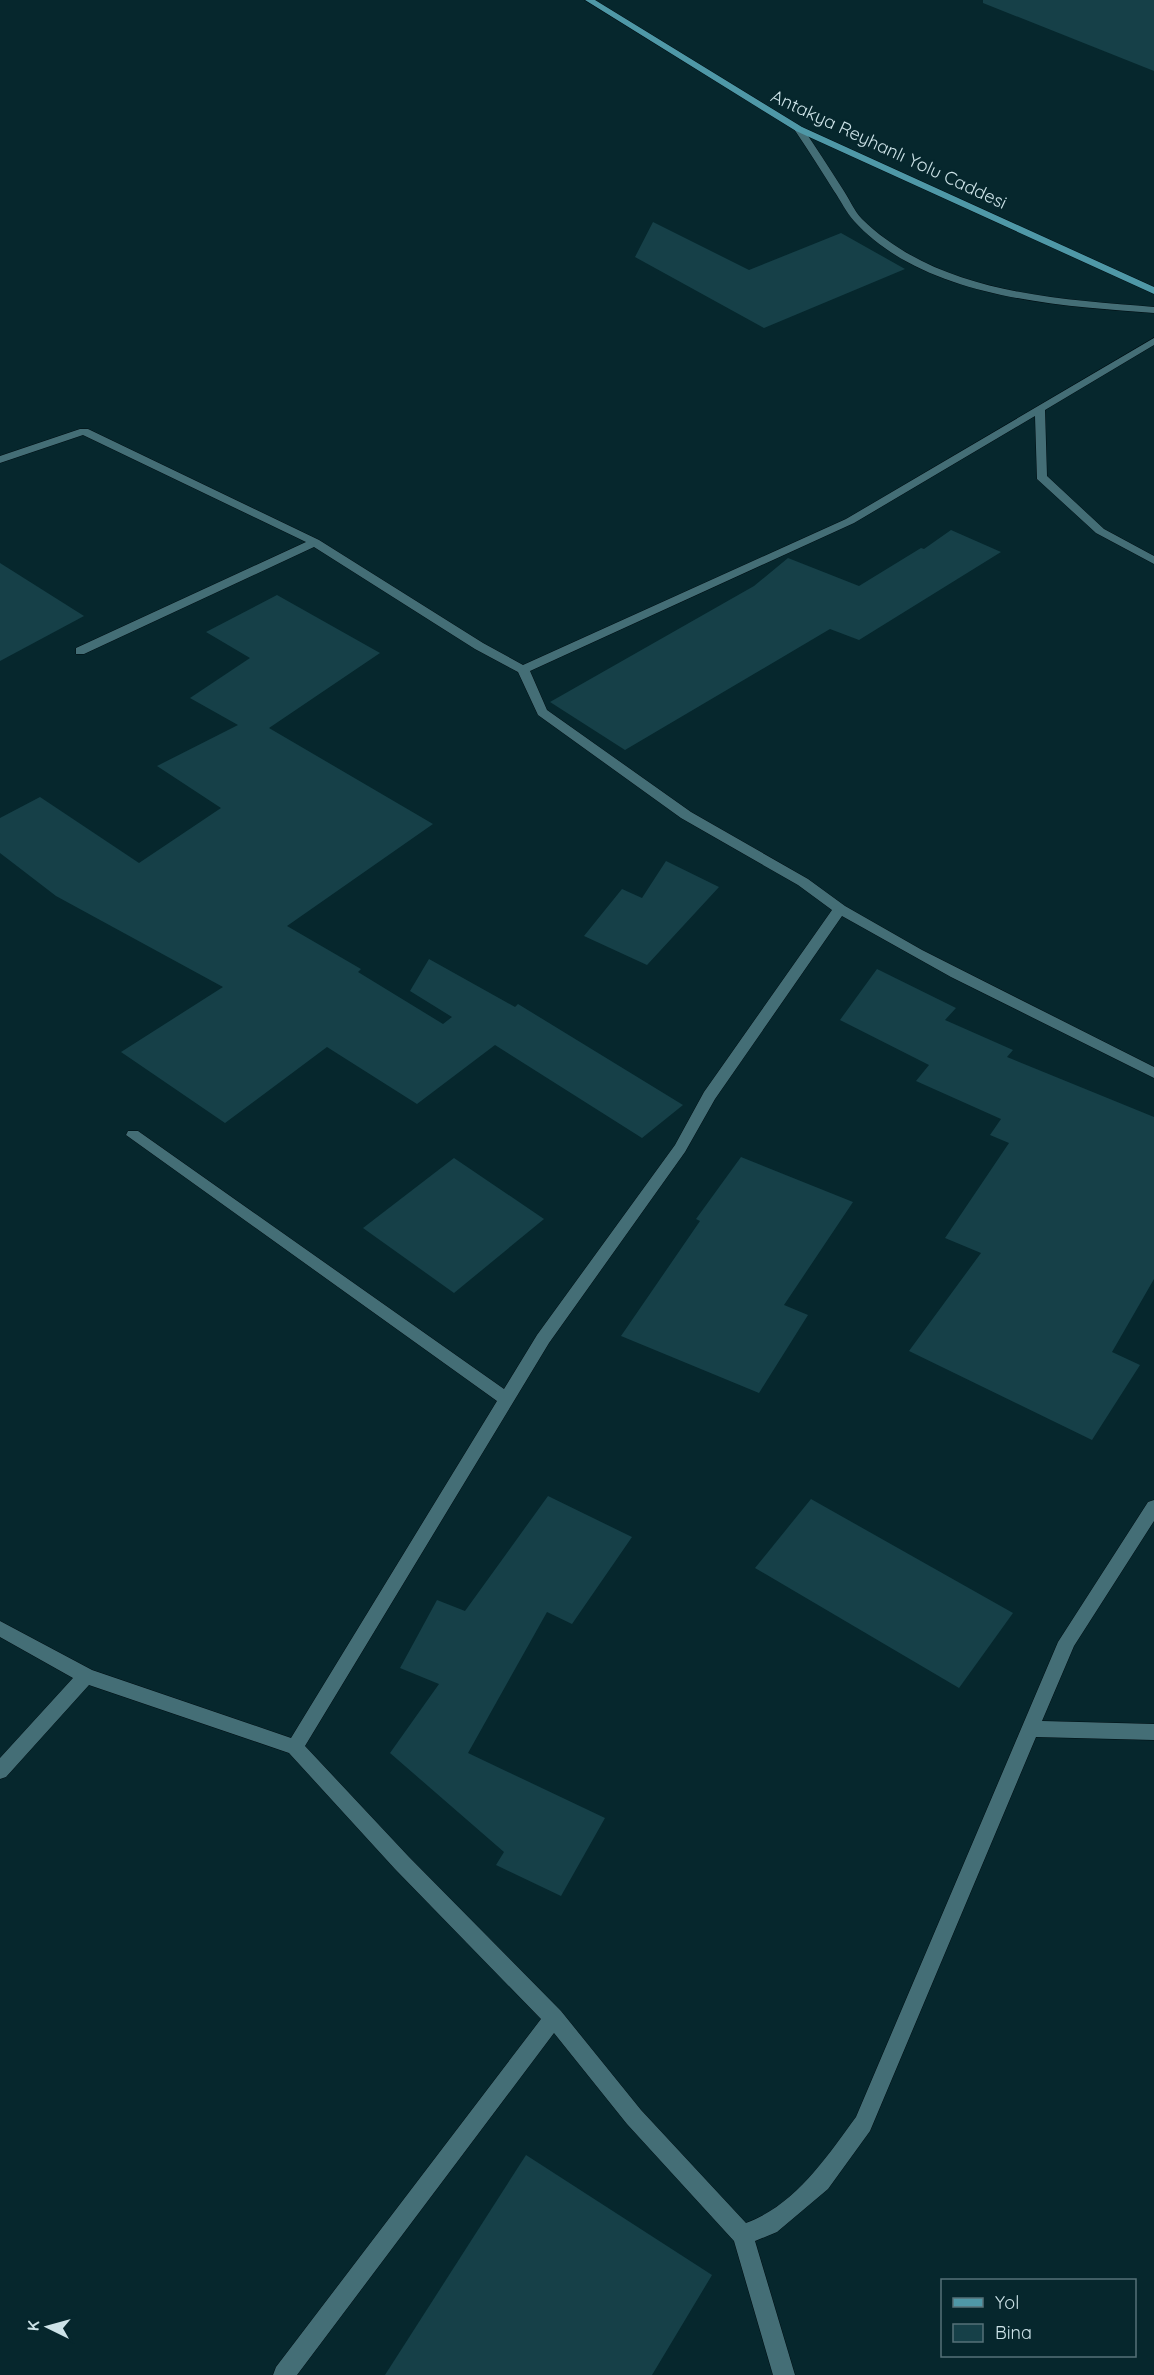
<svg xmlns="http://www.w3.org/2000/svg" width="1154" height="2375" font-family="Quicksand,sans-serif">
<rect width="100%" height="100%" fill="#06272d"/>
<g fill="#164048">
<polygon points="983,0 1154,0 1154,71 983,3"/>
<polygon points="653,222 749,270 841,233 905,269 764,328 635,257"/>
<polygon points="951,530 1001,552 859,640 830,629 625,750 550,702 754,586 788,558 859,586 921,548 924,549"/>
<polygon points="0,563 84,616 0,661"/>
<polygon points="277,595 380,653 269,728 433,824 287,926 361,969 358,972 443,1024 452,1017 410,991 429,959 515,1007 518,1004 683,1105 642,1138 495,1045 417,1104 327,1047 225,1123 121,1052 223,987 56,896 0,853 0,818 40,797 139,863 221,808 157,766 238,725 190,698 250,658 206,632"/>
<polygon points="666,861 719,887 647,965 584,936 622,889 642,898"/>
<polygon points="877,969 956,1008 945,1020 1013,1050 1007,1057 1154,1117 1154,1279 1112,1352 1140,1365 1092,1440 909,1351 981,1253 945,1238 1009,1143 990,1135 1001,1119 916,1081 929,1065 840,1020"/>
<polygon points="741,1157 853,1202 784,1305 808,1315 759,1393 621,1336 700,1221 696,1219"/>
<polygon points="454,1158 544,1219 454,1293 363,1228"/>
<polygon points="548,1496 632,1537 572,1624 547,1612 468,1753 605,1818 561,1896 496,1865 504,1852 390,1753 439,1684 400,1668 437,1600 465,1611"/>
<polygon points="811,1499 1013,1613 959,1688 755,1568"/>
<polygon points="526,2155 712,2275 652,2375 385,2375"/>
</g>
<g fill="none" stroke-linecap="round" stroke-linejoin="round">
<g stroke="#000e13" stroke-width="1">
<path id="lane" d="M796,127H802C816,147 829,168 842,188C849,198 854,211 862,219C938,293 1054,299 1154,307V313C1057,306 924,298 854,221C846,212 841,201 834,191C821,170 808,150 794,129Z"/>
</g>
<g stroke="#000e13" stroke-width="1">
<path id="street" d="M1154,338V345L1045,410L1047,476L1104,529L1154,556V564L1096,533L1037,479L1035,416L854,523L530,671L547,710L691,812L808,879L845,906L922,950L1154,1067V1078L951,977L842,916L715,1099L685,1152L549,1343L305,1746L409,1857L561,2011L641,2110L746,2223C795,2205 826,2158 856,2117L1058,1642L1148,1502L1154,1500V1521L1074,1646L1042,1721L1154,1724V1740L1036,1737L870,2131L828,2189L777,2232L755,2241L795,2375H773L734,2241L627,2124L554,2033L297,2375H273L276,2367L541,2019L395,1869L289,1753L89,1685L6,1777L0,1779V1758L73,1678L0,1637V1621L92,1670L291,1738L497,1401L126,1135L128,1131H138L504,1389L537,1335L675,1145L704,1092L832,910L798,885L681,818L538,715L518,672L475,649L314,547L84,654H76V648L306,542L83,435L0,463V456L80,429H88L319,540L483,643L523,665L846,519Z"/>
</g>
<g stroke="#000e13" stroke-width="1">
<polygon id="primary" points="585,0 595,0 802,127 1154,287 1154,294 796,131"/>
</g>
<use href="#lane" fill="#446e76" fill-rule="evenodd"/>
<use href="#street" fill="#446e76" fill-rule="evenodd"/>
<use href="#primary" fill="#4f98a7" fill-rule="evenodd"/>
</g>
<g text-anchor="middle" dominant-baseline="central" stroke-width="5" stroke-linejoin="round" paint-order="stroke">
<g font-size="18" fill="#cde3e8" stroke="#06272d">
<text transform="translate(889 149) rotate(25)">Antakya Reyhanlı Yolu Caddesi</text>
</g>
</g>
<rect x="941" y="2279" width="195" height="78" fill="#06272d" stroke="#567278" stroke-width="1.5"/>
<rect x="953" y="2298" width="30" height="9" fill="#4f98a7" stroke="#567278" stroke-width="1.5"/>
<text x="995" y="2309" font-size="18" fill="#cde3e8">Yol</text>
<rect x="953" y="2324" width="30" height="18" fill="#164048" stroke="#567278" stroke-width="1.5"/>
<text x="995" y="2339" font-size="18" fill="#cde3e8">Bina</text>
<g transform="translate(48 2327) rotate(275)" stroke="#06272d" stroke-width="4.5" paint-order="stroke">
<path d="M0-4.5L10 22L0 15L-10 22Z" fill="#cde3e8"/>
<text y="-9" font-size="16" font-weight="bold" text-anchor="middle" fill="#cde3e8">K</text>
</g>
</svg>
